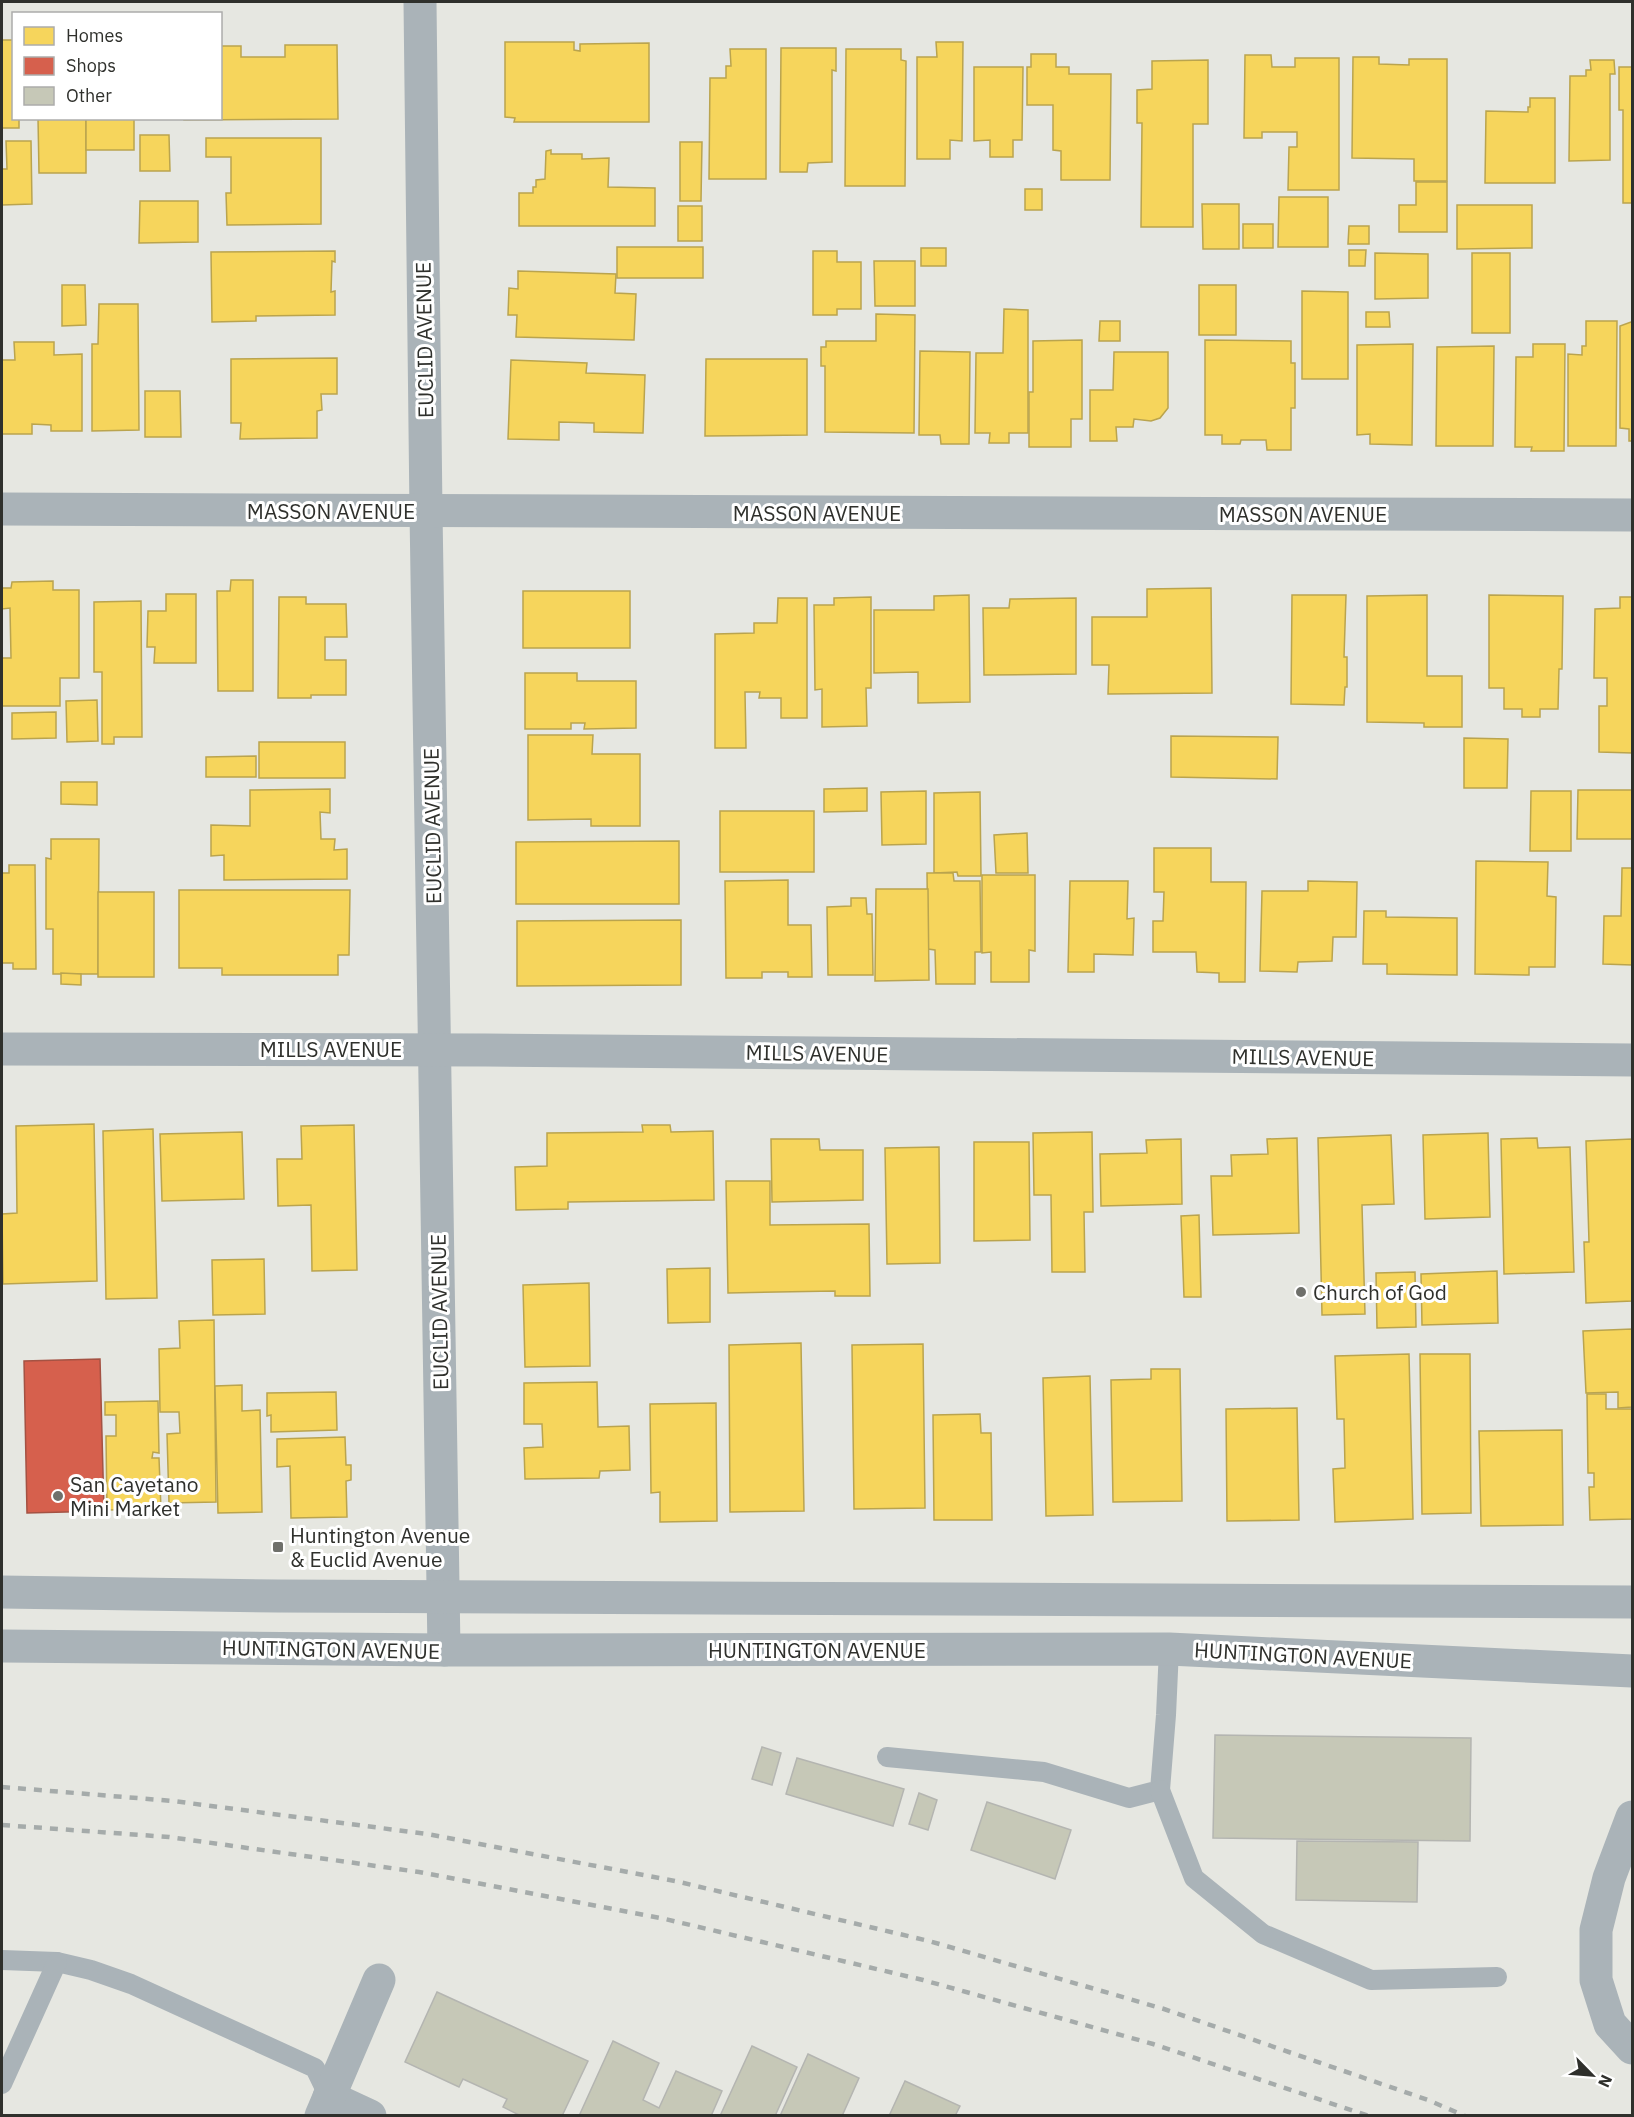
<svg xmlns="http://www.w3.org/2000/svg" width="1634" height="2117" font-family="'IBM Plex Sans',sans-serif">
<rect width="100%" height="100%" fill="#e6e7e1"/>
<g fill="#f6d55c" stroke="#baa44e" stroke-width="1.5">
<polygon points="2,40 14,40 14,118 19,118 19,128 2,128"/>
<polygon points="505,42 574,42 574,50 580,51 580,44 649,43 649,122 514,122 515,118 505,117"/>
<polygon points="936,42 963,42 962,141 950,140 950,159 917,159 917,57 937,57"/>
<polygon points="285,45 337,45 338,119 184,120 184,118 220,118 220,46 241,46 241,57 285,57"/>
<polygon points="781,48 836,48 836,71 832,70 832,162 808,163 807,172 780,172"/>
<polygon points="730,49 766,49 766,179 709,179 710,78 726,78 726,66 731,66"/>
<polygon points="846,49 901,49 901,60 906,61 905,186 845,186"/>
<polygon points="1031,54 1056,54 1056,67 1069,67 1069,74 1111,74 1110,180 1061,180 1061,151 1053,150 1053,105 1027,105 1027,67 1031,67"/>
<polygon points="1245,55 1271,55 1272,67 1295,67 1295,58 1339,58 1339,190 1288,190 1289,147 1297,147 1297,132 1262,132 1262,138 1244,138"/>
<polygon points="1353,57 1379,57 1379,64 1409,65 1409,59 1447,59 1447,181 1414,181 1414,159 1352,158"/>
<polygon points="1632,59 1632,203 1623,203 1623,110 1619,110 1619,67 1632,67"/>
<polygon points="1208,60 1208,124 1193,124 1193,227 1141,227 1142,123 1137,123 1137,90 1152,89 1152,61"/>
<polygon points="1590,60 1614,60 1615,74 1610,74 1610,160 1569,161 1570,76 1586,76 1586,70 1591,70"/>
<polygon points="974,67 1023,67 1022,140 1013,140 1013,157 990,157 990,140 974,141"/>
<polygon points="1530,98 1555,98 1555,183 1485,183 1486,111 1528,112 1528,107 1530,107"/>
<polygon points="38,118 86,118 86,173 39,173"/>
<rect x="86" y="118" width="48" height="32"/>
<polygon points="140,135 169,135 170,171 140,171"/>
<polygon points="206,138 321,138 321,224 227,225 226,193 231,193 231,157 206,157"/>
<polygon points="6,141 31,141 32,204 2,205 2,169 7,169"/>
<polygon points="680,142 702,142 701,201 680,201"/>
<polygon points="551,150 551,154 582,154 582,159 609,158 608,187 655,188 655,226 519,226 519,193 533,193 533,187 536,187 536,180 545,179 546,151"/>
<polygon points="1416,182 1447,182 1447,232 1399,232 1399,205 1416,205"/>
<rect x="1025" y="189" width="17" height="21"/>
<polygon points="1279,197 1328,197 1328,247 1278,247"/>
<polygon points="140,201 198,201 198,242 139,243"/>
<polygon points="1202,204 1239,204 1239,249 1203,249"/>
<polygon points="1457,205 1532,205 1532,248 1457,249"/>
<rect x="678" y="206" width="24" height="35"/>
<rect x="1243" y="224" width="30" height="24"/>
<polygon points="1349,226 1369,226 1369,244 1348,244"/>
<rect x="617" y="247" width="86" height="31"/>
<rect x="921" y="248" width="25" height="18"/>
<polygon points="1349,250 1366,250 1365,266 1349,266"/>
<polygon points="335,251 335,262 332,261 331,292 335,291 335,315 256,316 256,321 212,322 211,252"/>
<polygon points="813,251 837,251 837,262 861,262 861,309 837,309 837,315 813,315"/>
<polygon points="1375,253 1428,254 1428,298 1375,299"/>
<rect x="1472" y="253" width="38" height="80"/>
<polygon points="874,261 915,261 915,306 875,306"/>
<polygon points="518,271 616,274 615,293 636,294 634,340 516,337 517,315 508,315 509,288 518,289"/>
<polygon points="62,285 85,285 86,325 62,326"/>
<rect x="1199" y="285" width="37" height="50"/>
<polygon points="1302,291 1348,292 1348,379 1302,379"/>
<polygon points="99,304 138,304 139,430 92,431 92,344 98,344"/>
<polygon points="1004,309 1028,310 1028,433 1009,433 1009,443 989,443 990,433 975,433 976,353 1003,353"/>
<polygon points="1366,312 1389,312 1390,327 1366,327"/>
<polygon points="876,314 915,315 914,433 825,432 825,366 821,366 821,347 826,347 826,341 876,341"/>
<polygon points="1100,321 1120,321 1120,341 1099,341"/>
<polygon points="1586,321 1617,321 1616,446 1568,446 1568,354 1582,355 1582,346 1586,346"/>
<polygon points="1631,322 1632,322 1632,441 1629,441 1629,429 1620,428 1620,326"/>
<polygon points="1082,340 1082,419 1071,419 1071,447 1029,447 1029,392 1033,392 1033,341"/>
<polygon points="1205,340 1291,341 1291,363 1295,363 1295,408 1291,408 1291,450 1267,450 1266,440 1241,440 1240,444 1222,444 1222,435 1205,435"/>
<polygon points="14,342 54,342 54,355 82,354 82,431 51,431 51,425 32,424 32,434 2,434 2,360 15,360"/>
<polygon points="1413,344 1412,445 1370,444 1370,434 1357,435 1357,345"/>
<polygon points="1533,344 1565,344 1564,451 1531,451 1532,447 1515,447 1516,357 1533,357"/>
<polygon points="1494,346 1493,446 1436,446 1437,347"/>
<polygon points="920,351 970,352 969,444 941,444 940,435 919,435"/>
<polygon points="1114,352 1168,352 1168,408 1160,418 1151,421 1134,419 1133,427 1116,427 1117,441 1090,441 1090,390 1113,390"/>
<polygon points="337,358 337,394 321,394 322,410 317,411 317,438 240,439 241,423 231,423 231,359"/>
<polygon points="706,359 807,359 807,435 705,436"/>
<polygon points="511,360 587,363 586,373 645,375 643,433 594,432 594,423 559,422 559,440 508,439"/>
<polygon points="145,391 180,391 181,437 145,437"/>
<polygon points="231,580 253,580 253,691 218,691 217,591 230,591"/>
<polygon points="53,581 53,590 79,590 79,678 60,678 60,706 2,706 2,658 11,658 10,608 2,609 2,588 11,588 12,582"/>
<polygon points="1211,588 1212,693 1108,694 1109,665 1092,665 1092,617 1147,617 1147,589"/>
<rect x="523" y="591" width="107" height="57"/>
<polygon points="166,594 196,594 196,663 154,663 155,647 147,647 148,611 166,611"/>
<polygon points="969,595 970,702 918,703 918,672 874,673 874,610 934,610 934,596"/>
<polygon points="1292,595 1346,595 1344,657 1347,657 1347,687 1345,687 1344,705 1291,704"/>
<polygon points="1427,595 1427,676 1462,676 1462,727 1424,727 1424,723 1367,722 1367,596"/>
<polygon points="1489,595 1563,596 1562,669 1559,669 1558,709 1540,709 1540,717 1522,717 1522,709 1504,709 1504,688 1489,688"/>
<polygon points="279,597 306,597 306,604 346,604 347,637 325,637 325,660 346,660 346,695 311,695 311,698 278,698"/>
<polygon points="871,597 871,688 866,688 867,726 822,727 822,689 815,690 814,605 834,605 834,598"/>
<polygon points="1620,597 1632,597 1632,753 1599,752 1599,706 1607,706 1607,678 1594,678 1595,609 1620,608"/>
<polygon points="778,598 807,598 807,718 781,718 781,698 759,698 760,692 745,692 746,748 715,748 715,634 754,633 754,623 777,623"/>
<polygon points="1076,598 1076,674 984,675 983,608 1009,608 1010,599"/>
<polygon points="141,601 142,737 114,737 114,744 102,744 102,672 94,672 94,602"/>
<polygon points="525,673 577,673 577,681 636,681 636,728 584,729 585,723 571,723 571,729 525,729"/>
<polygon points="97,700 98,741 67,742 66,701"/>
<polygon points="56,712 56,738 12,739 12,713"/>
<polygon points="528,735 593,735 592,754 640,754 640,826 591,826 591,819 528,820"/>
<polygon points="1171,736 1278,737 1277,779 1171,777"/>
<polygon points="1464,738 1508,739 1507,788 1464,788"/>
<rect x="259" y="742" width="86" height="36"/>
<polygon points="256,756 256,777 206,777 206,757"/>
<polygon points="61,782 97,782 97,805 61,804"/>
<polygon points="867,788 867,811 824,812 824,789"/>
<polygon points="330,789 330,813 320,812 321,839 335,839 334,850 347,849 347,879 224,880 224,855 211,856 211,825 250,826 250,790"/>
<polygon points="1578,790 1632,790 1632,839 1577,839"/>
<polygon points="926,791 926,844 882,845 881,792"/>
<polygon points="1531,791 1571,791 1571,851 1530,851"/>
<polygon points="980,792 981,876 958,876 957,872 934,873 934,793"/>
<rect x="720" y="811" width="94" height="61"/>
<polygon points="1027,833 1028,873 996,873 994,835"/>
<polygon points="51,839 99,839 98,974 53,974 53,929 46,929 46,858 51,859"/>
<polygon points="679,841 679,904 516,904 516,842"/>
<polygon points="1154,848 1211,848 1211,882 1246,882 1245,982 1219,982 1219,973 1197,972 1196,952 1153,952 1153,921 1163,921 1164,892 1154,892"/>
<polygon points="1476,861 1548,862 1547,896 1556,897 1555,967 1529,967 1529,975 1475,974"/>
<polygon points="9,865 35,865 36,969 13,969 13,963 2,963 2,873 9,873"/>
<polygon points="1622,868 1632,868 1632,965 1603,964 1604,916 1621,916"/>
<polygon points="927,873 953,873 954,881 980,881 981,952 975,952 975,984 936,984 935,950 928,949"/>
<polygon points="982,875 1035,875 1035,951 1029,950 1029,982 991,982 991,952 982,953"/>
<polygon points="788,880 788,925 811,925 812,977 788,977 788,972 762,972 762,978 726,978 725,881"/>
<polygon points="1070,881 1128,881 1127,919 1134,918 1133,955 1094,954 1094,972 1068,972"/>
<polygon points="1308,881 1357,882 1356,937 1333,937 1332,961 1298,962 1297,972 1260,971 1262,891 1308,891"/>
<polygon points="876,889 928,889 929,980 875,981"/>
<polygon points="179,890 350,890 349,955 338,955 338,975 222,975 222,968 179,968"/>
<rect x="98" y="892" width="56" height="85"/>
<polygon points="851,898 866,898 867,914 872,914 873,975 828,975 827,907 851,906"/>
<polygon points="1364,911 1386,911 1386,917 1457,918 1457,975 1387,974 1387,964 1363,964"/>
<polygon points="681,920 681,985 517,986 517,921"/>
<polygon points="61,973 81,974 81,985 61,984"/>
<polygon points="94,1124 97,1281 3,1284 2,1214 17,1213 16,1126"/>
<polygon points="354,1125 357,1270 312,1271 311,1205 278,1206 277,1159 302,1159 301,1126"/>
<polygon points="642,1125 670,1125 671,1132 713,1131 714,1200 568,1202 568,1209 516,1210 515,1167 547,1166 547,1133 643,1132"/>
<polygon points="153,1129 157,1298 106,1299 103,1131"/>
<polygon points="242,1132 244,1199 162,1201 160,1134"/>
<polygon points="1092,1132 1093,1212 1084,1212 1085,1272 1052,1272 1051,1195 1034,1195 1033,1133"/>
<polygon points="1488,1133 1490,1217 1425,1219 1423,1135"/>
<polygon points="1391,1135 1394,1204 1362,1205 1365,1314 1322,1315 1318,1138"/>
<polygon points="1297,1138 1299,1233 1213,1235 1211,1176 1232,1176 1231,1155 1268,1154 1267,1139"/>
<polygon points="1537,1138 1538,1148 1570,1147 1574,1272 1504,1274 1501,1139"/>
<polygon points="771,1139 819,1139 820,1150 863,1150 863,1200 772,1202"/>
<polygon points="1181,1139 1182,1204 1101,1206 1100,1154 1147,1153 1146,1140"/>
<polygon points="1632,1139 1632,1301 1586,1303 1584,1242 1589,1242 1586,1141"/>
<polygon points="974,1142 1029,1142 1030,1240 974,1241"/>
<polygon points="939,1147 940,1263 887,1264 885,1148"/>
<polygon points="726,1181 770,1181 770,1225 869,1224 870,1296 835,1296 835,1291 728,1293"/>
<polygon points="1199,1215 1201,1297 1184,1297 1181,1216"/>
<polygon points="264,1259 265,1314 213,1315 212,1260"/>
<polygon points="710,1268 710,1322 668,1323 667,1269"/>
<polygon points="1497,1271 1498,1323 1422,1325 1421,1274"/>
<polygon points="1415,1272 1416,1327 1377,1328 1376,1273"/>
<polygon points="589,1283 590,1366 525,1367 523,1285"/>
<polygon points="214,1320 216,1502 169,1503 167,1434 180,1433 179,1412 160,1412 159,1349 180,1348 179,1321"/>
<polygon points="1632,1329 1632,1407 1618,1408 1618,1392 1586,1393 1583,1331"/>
<polygon points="801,1343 804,1511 730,1512 729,1345"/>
<polygon points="923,1344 925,1508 854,1509 852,1345"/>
<polygon points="1409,1354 1413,1519 1335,1522 1333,1469 1345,1468 1344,1419 1337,1419 1335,1356"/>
<polygon points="1420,1354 1470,1354 1471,1513 1422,1514"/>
<polygon points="1151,1369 1180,1369 1182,1501 1113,1502 1111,1380 1151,1379"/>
<polygon points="1090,1376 1093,1515 1046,1516 1043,1378"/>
<polygon points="597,1382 598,1427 629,1426 630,1470 600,1471 599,1478 525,1479 524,1448 543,1447 542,1424 524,1424 524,1383"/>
<polygon points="242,1385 242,1411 260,1410 262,1512 218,1513 215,1386"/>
<polygon points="336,1392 337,1430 271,1432 271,1415 267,1416 267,1393"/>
<polygon points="1587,1394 1606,1394 1606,1409 1632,1409 1632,1519 1590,1520 1589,1487 1594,1487 1594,1473 1588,1473"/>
<polygon points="158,1401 159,1453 153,1452 152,1458 159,1458 161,1509 107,1510 106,1436 116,1436 116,1415 105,1415 105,1402"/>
<polygon points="716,1403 717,1521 660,1522 660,1492 651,1493 650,1404"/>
<polygon points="1297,1408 1299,1520 1227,1521 1226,1409"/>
<polygon points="980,1414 981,1433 991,1433 992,1520 934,1520 933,1415"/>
<polygon points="1562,1430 1563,1525 1481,1526 1479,1431"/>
<polygon points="345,1437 346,1465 351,1465 351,1480 346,1481 347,1517 291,1518 290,1466 277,1467 277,1439"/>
</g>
<polygon fill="#d6604d" stroke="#a45243" stroke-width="1.5" points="100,1359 104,1511 27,1513 24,1361"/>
<g fill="#c6c8b7" stroke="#b4b5b1" stroke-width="1.5">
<polygon points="1215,1735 1471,1738 1470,1841 1213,1838"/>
<polygon points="762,1747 781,1753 772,1785 752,1779"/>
<polygon points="797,1758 904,1789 893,1826 786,1794"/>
<polygon points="919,1793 937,1800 928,1830 909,1824"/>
<polygon points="987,1802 1071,1830 1055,1879 971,1850"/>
<polygon points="1297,1841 1418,1842 1417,1902 1296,1900"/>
<polygon points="437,1992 588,2061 562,2116 521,2116 503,2107 507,2099 463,2079 459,2087 405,2062"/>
<polygon points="613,2041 659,2063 643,2100 659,2108 676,2071 722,2091 711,2116 579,2116"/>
<polygon points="752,2046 797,2067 775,2116 720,2116"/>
<polygon points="808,2054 859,2078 842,2116 780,2116"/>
<polygon points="905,2081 960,2106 955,2116 889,2116"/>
</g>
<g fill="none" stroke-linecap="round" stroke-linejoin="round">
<g stroke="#aab3b8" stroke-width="20">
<polyline points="887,1757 1044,1772 1129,1798 1160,1790 1166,1715 1169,1649"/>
<polyline points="1160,1790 1194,1878 1263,1934 1371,1980 1497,1977"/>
<polyline points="2,1960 57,1962 91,1970 131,1984 315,2068 329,2097"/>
<polyline points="2,2084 57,1962"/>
</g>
<g stroke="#aab3b8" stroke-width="33">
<polyline points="420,2 426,512 444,1650"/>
<polyline points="2,509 1632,515"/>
<polyline points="2,1049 486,1050 1632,1060"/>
<polyline points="1632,1817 1609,1878 1596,1930 1596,1980 1610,2024 1632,2048"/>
<polyline points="329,2097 370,2116"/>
<polyline points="321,2116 379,1980"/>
</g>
<g stroke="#aab3b8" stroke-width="33">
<polyline points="2,1592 277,1596 1632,1602"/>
<polyline points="2,1646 444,1650 1169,1649 1632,1671"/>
</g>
<g stroke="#a5abaa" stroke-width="4.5" stroke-dasharray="8 8" stroke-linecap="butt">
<polyline points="2,1787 173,1801 427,1834 675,1881 929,1941 1164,2009 1428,2100 1465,2116"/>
<polyline points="2,1825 169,1837 419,1872 665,1919 923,1980 1153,2044 1369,2116"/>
</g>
</g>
<g fill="#6f706b" stroke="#fff" stroke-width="2">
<circle cx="1301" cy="1292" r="6"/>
<circle cx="58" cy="1496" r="6"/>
<rect x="272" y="1541" width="12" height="12" rx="3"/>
</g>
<g text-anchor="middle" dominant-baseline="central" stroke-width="6" stroke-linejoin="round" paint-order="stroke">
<g font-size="21" fill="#2f302c" stroke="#fff">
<text transform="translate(424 340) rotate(-91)">EUCLID AVENUE</text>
<text x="331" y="511">MASSON AVENUE</text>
<text x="817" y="513">MASSON AVENUE</text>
<text x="1303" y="514">MASSON AVENUE</text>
<text transform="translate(432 826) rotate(-91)">EUCLID AVENUE</text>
<text x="331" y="1049">MILLS AVENUE</text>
<text transform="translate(817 1053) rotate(1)">MILLS AVENUE</text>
<text transform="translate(1303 1057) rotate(1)">MILLS AVENUE</text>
<text transform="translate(439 1312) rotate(-91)">EUCLID AVENUE</text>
<text transform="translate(331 1649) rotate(1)">HUNTINGTON AVENUE</text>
<text x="817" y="1650">HUNTINGTON AVENUE</text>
<text transform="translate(1303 1655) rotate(3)">HUNTINGTON AVENUE</text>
</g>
<g font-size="21" fill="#2f302c" stroke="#fff" text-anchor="start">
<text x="1313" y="1292">Church of God</text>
<text x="70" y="1484">San Cayetano<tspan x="70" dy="24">Mini Market</tspan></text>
<text x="290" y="1535">Huntington Avenue<tspan x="290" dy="24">&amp; Euclid Avenue</tspan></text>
</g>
</g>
<rect width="1634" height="2117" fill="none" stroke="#2f302c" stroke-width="6"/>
<rect x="12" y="12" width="210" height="108" fill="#ffffff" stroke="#acacab" stroke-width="1.5"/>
<rect x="24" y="27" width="30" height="18" fill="#f6d55c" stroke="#acacab" stroke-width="1.5"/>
<text x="66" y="42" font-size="18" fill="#2f302c">Homes</text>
<rect x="24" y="57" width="30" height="18" fill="#d6604d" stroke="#acacab" stroke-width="1.5"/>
<text x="66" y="72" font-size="18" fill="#2f302c">Shops</text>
<rect x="24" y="87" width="30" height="18" fill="#c6c8b7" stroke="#acacab" stroke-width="1.5"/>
<text x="66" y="102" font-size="18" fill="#2f302c">Other</text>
<g transform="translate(1592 2075) rotate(115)" stroke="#ffffff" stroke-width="4.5" paint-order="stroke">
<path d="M0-4.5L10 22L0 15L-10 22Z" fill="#2f302c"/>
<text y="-9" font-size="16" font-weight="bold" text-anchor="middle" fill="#2f302c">N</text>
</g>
</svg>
